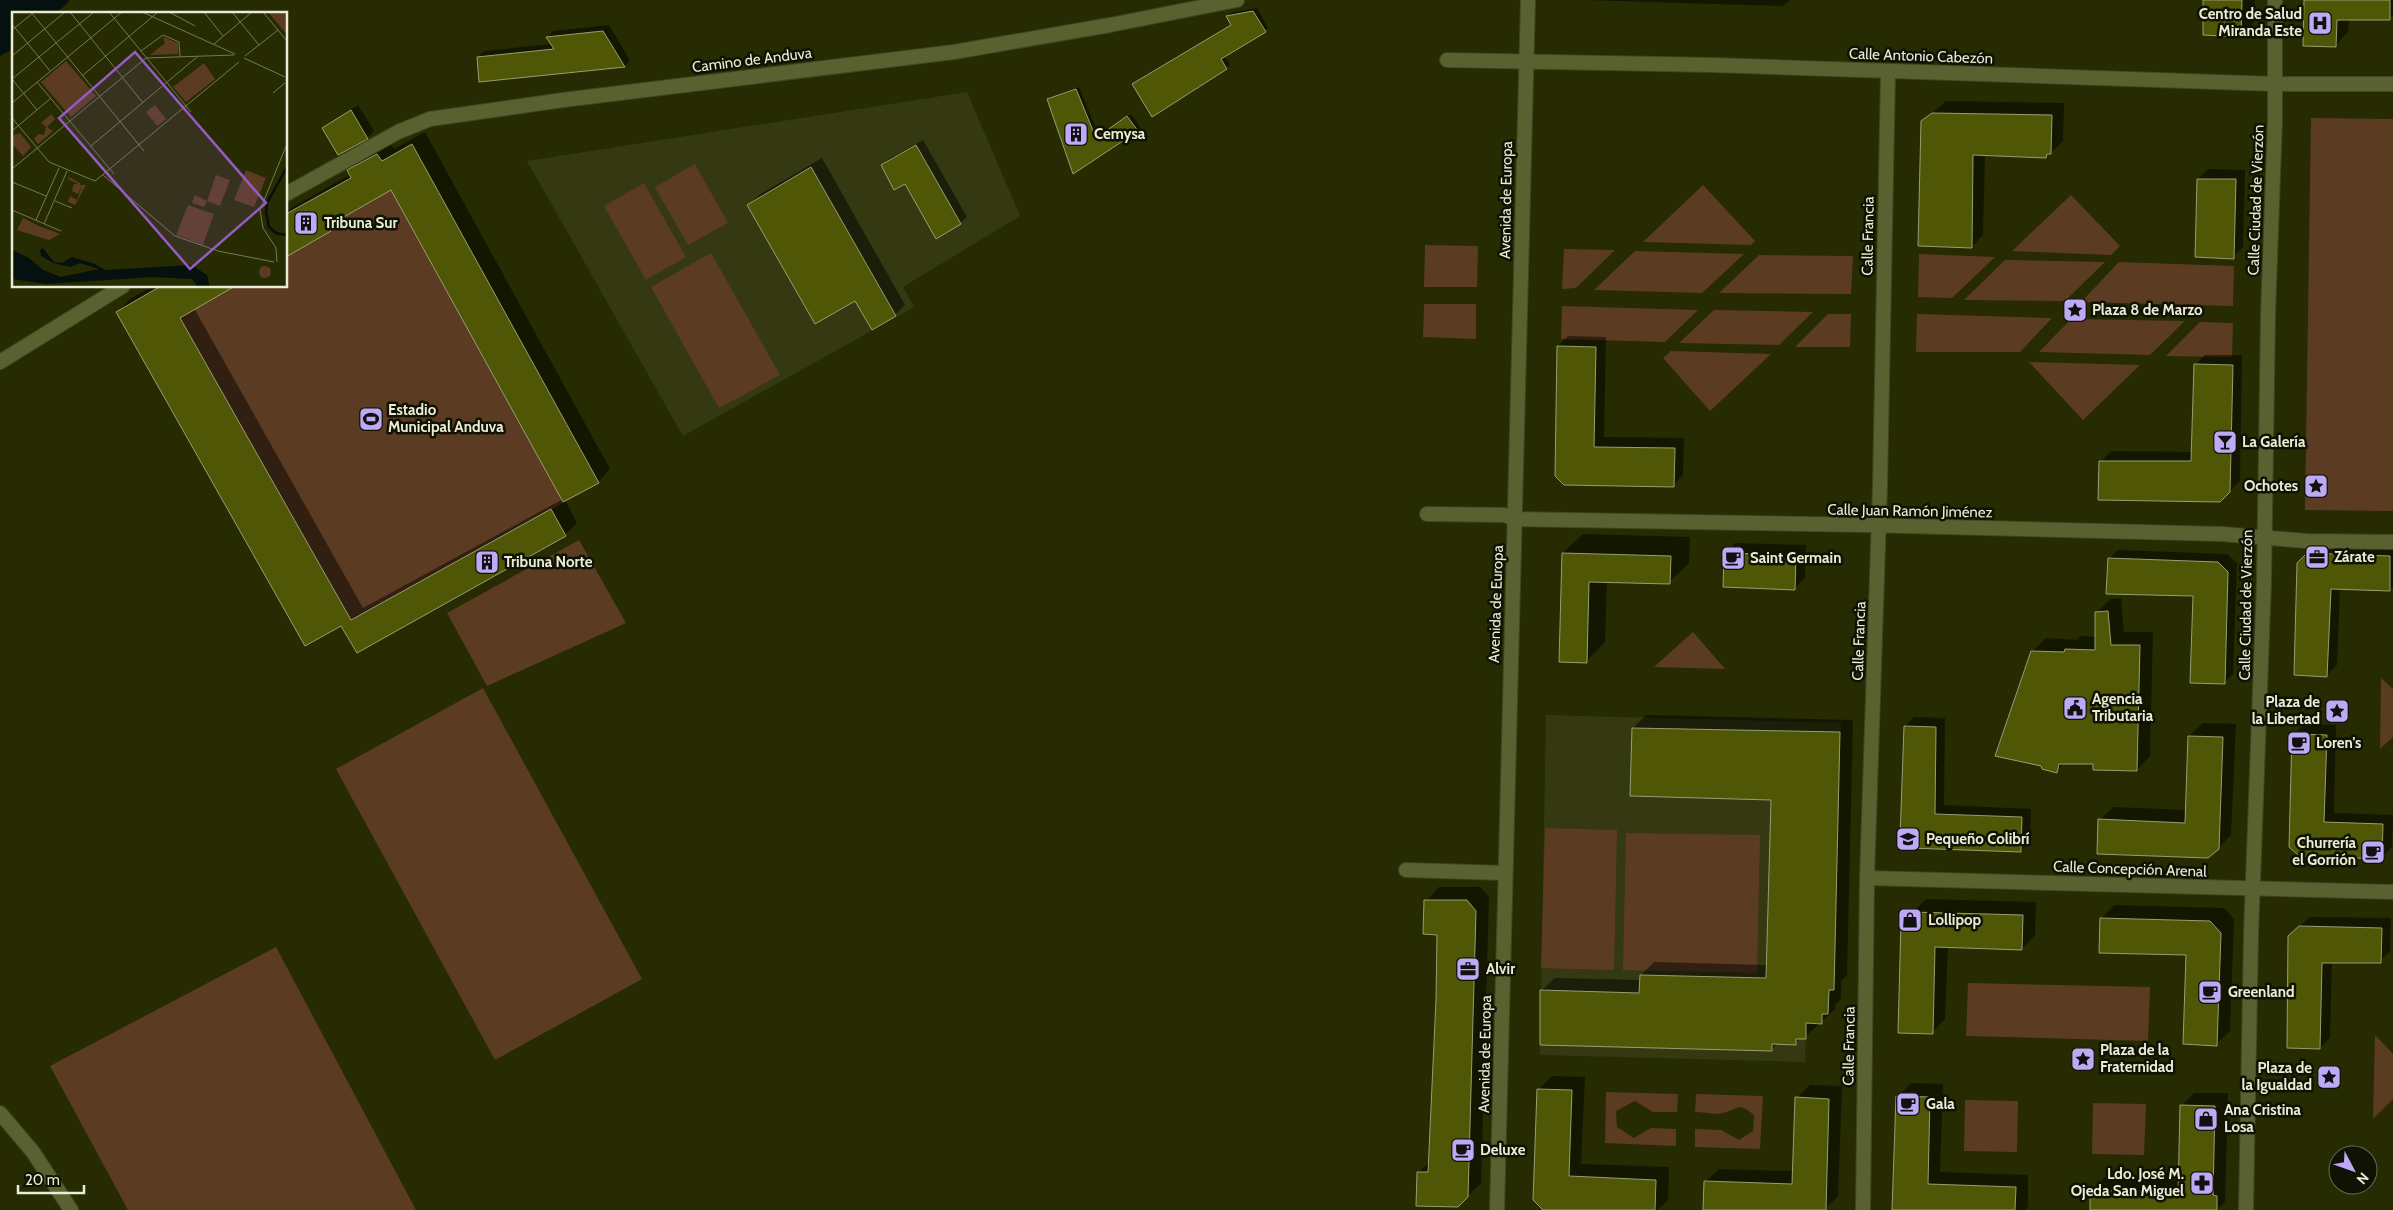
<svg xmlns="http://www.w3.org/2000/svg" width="2393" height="1210" font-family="Cabin,sans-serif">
<rect width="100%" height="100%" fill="#262b01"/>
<g fill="#343912">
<polygon points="967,92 1020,216 903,287 914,307 683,436 527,161"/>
<polygon points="1546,715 1841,723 1834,990 1829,990 1828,1014 1822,1014 1822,1024 1806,1023 1805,1062 1540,1055"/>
</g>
<g fill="#5c3b23">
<polygon points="2311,118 2393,119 2393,511 2305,510"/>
<polygon points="412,144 599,483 305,646 116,312 161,286 286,286 286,214"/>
<polygon points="695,164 728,223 688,245 655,187"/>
<polygon points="644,183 686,257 646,280 604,206"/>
<polygon points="1703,185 1755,241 1751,245 1643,242"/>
<polygon points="2071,195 2120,246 2111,255 2012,251"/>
<polygon points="1425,245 1478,246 1477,287 1424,287"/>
<polygon points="1564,249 1615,250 1576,288 1562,289"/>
<polygon points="1635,251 1744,254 1702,293 1594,290"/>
<polygon points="711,253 780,375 719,408 651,287"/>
<polygon points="1919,254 1995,257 1952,298 1918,297"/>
<polygon points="1759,255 1853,256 1851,294 1719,293"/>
<polygon points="2005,260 2105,262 2065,301 1964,300"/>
<polygon points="2119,262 2234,266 2233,306 2081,302"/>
<polygon points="1424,304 1476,304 1476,339 1423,337"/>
<polygon points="1562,306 1698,310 1665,342 1561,339"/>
<polygon points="1714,310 1813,312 1779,345 1679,343"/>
<polygon points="1828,314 1851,314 1850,347 1795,347"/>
<polygon points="1917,314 2052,318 2020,352 1916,352"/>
<polygon points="2071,319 2184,321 2185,321 2150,355 2039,352"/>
<polygon points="2200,322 2233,323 2232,357 2166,356"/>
<polygon points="1671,351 1771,354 1710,411 1663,358"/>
<polygon points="2029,362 2140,365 2083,420"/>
<polygon points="579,540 626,623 487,686 447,613"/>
<polygon points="1693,632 1725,669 1654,667"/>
<polygon points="2381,678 2393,689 2393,737 2380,749"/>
<polygon points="483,688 642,979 495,1060 336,769"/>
<polygon points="1545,828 1617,830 1614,970 1541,968"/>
<polygon points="1626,833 1760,835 1757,973 1623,970"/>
<polygon points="276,947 416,1210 128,1210 50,1066"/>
<polygon points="1968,983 2150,987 2148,1041 1966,1036"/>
<polygon points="2375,1035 2393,1054 2393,1099 2373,1119"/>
<polygon points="1606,1092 1678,1094 1677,1112 1653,1112 1635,1101 1616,1111 1617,1127 1634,1138 1651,1128 1676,1129 1676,1146 1605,1143"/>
<path d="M1696,1094L1763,1096L1760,1149L1695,1147V1129L1721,1130L1739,1140L1753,1131L1754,1115C1738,1102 1740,1108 1723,1113C1715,1115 1704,1112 1695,1112Z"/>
<polygon points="1965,1100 2018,1101 2017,1152 1964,1151"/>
<polygon points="2093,1103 2146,1104 2144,1155 2092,1154"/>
</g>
<polygon fill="#05110e" points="0,0 70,0 56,14 14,14 14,48 0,56"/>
<g fill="#0007">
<polygon points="1585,0 1790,0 1783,6"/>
<polygon points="2204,0 2255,0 2254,22 2241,35"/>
<polygon points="2305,0 2393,0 2393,15 2389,19 2349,19 2348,32 2335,46"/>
<polygon points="1257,8 1268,28 1224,55 1230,65 1226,68 1133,84 1232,24 1227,16 1231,13"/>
<polygon points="609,25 630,60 625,66 480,81 478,57 484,51 552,44 548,37 553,31"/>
<polygon points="1079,87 1099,136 1131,114 1140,127 1074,172 1048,99"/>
<polygon points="1946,101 2064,103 2063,141 2046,157 1985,155 1983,235 1971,247 1922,122"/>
<polygon points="358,105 374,131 367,138 324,129"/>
<polygon points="425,132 610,469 598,482 565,500 577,523 565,535 342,624 118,312 130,299 153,286 232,286 194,308 363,608 563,499 392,188 342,218 330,230 286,255 286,211 351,174 349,170 361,158 390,142 394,149"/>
<polygon points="923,140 967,217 960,223 882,165 889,159"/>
<polygon points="822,158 905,305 895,315 856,299 749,205 759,195"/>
<polygon points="2208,169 2245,170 2243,247 2233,257 2198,179"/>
<polygon points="1568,336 1606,337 1604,437 1684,438 1683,475 1673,485 1564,484 1558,346"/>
<polygon points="2205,355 2242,355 2240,481 2220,501 2101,461 2111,451 2193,452 2195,365"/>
<polygon points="1583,534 1690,537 1689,563 1669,582 1607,581 1605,642 1586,662 1563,553"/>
<polygon points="1735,543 1806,545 1805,578 1795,588 1725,553"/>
<polygon points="2318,544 2393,546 2393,587 2390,590 2340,588 2337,665 2327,675 2298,564"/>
<polygon points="2118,550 2227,554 2237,563 2233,674 2224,683 2194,595 2109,559"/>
<polygon points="2121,598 2124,632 2153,632 2150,756 2137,770 2094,763 2065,762 2056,771 2032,652 2046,638 2077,640 2080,636 2096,637 2097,612 2110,599"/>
<polygon points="1646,715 1853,720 1847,975 1841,981 1841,999 1835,1005 1835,1009 1805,1037 1801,1037 1795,1044 1778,1043 1771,1050 1541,991 1555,978 1641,980 1641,975 1654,962 1767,965 1772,798 1633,728"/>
<polygon points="1914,717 1945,718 1944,805 2031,809 2030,841 2021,851 1910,846 1905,726"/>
<polygon points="2203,723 2236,724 2231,835 2218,848 2100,820 2113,807 2186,810 2189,736"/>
<polygon points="2304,724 2336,725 2334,813 2393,815 2392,847 2382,857 2299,855 2294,734"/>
<polygon points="1439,887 1480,887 1489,897 1481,1183 1458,1206 1418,1173 1430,1161 1438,1000 1438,934 1426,901"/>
<polygon points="1926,899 2036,902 2035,935 2022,949 1948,946 1945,1019 1932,1033 1902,923"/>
<polygon points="2114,905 2224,908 2234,919 2230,1031 2216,1044 2187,954 2101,919"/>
<polygon points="2310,917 2391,918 2390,951 2380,961 2332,961 2330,1038 2320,1048 2289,936"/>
<polygon points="1552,1076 1585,1077 1581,1164 1669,1167 1668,1200 1657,1210 1561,1210 1539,1089"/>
<polygon points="1911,1083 1943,1084 1940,1172 2028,1175 2028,1207 2025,1210 1897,1210 1897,1097"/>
<polygon points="1810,1085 1842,1086 1838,1196 1824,1210 1705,1210 1705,1182 1719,1169 1794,1171 1796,1098"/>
<polygon points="2194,1093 2228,1093 2225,1202 2217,1210 2091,1210 2092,1190 2105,1177 2179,1180 2181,1106"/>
</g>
<g fill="#4f5706" stroke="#979e72">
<polygon points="2203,0 2242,0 2241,37 2203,35"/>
<polygon points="2304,0 2390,0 2390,20 2337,20 2336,47 2303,46"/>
<polygon points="1253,11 1266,32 1221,59 1227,69 1152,117 1132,84 1231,25 1226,16"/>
<polygon points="603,31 625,67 479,82 477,57 554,49 546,37"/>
<polygon points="1076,89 1096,138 1127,116 1138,131 1073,174 1047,99"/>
<polygon points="351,110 368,139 338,155 322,128"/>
<polygon points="1932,113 2052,115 2051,154 2047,154 2046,158 1973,155 1972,248 1918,246 1921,121"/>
<polygon points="412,144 599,483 563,502 391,190 328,226 331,231 286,257 286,214 351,178 347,170 377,154 382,161"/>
<polygon points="916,145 961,224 936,239 905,184 894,190 881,165"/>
<polygon points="811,167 896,316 872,330 855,301 815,324 747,205"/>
<polygon points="2197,179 2236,179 2234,259 2195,257"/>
<polygon points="161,286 235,286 180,318 351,620 551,509 566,536 357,653 341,626 305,646 116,312"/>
<polygon points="1557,346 1596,347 1594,447 1675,448 1674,487 1564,485 1555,476"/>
<polygon points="2194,364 2233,365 2230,492 2220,502 2098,500 2099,461 2191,461"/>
<polygon points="1562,553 1671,556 1670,584 1589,582 1587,663 1559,662"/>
<polygon points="1724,553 1796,555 1795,590 1723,587"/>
<polygon points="2307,553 2390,556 2390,591 2331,589 2327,677 2294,675 2297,563"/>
<polygon points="2108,558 2218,562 2228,572 2225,684 2190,683 2193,596 2106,594"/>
<polygon points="2108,611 2111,645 2140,645 2137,771 2093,770 2093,764 2059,764 2057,773 2042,769 2041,766 1995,756 2031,651 2064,652 2065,649 2095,650 2095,612"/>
<polygon points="1904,726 1936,727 1935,814 2022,817 2021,852 1909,848 1900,838"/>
<polygon points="1632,728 1840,732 1834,990 1829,990 1828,1014 1822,1014 1822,1024 1806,1023 1806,1039 1796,1039 1796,1045 1772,1044 1772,1051 1540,1045 1540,990 1639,993 1640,975 1766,978 1771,800 1630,796"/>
<polygon points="2292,734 2327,735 2324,822 2383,824 2382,859 2299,856 2289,847"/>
<polygon points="2188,736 2223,737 2219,849 2208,858 2097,854 2098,819 2185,823"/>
<polygon points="1424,900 1467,900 1476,911 1468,1197 1458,1207 1416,1206 1417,1172 1428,1172 1436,1000 1437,935 1423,934"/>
<polygon points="1911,912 2023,915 2022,950 1935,947 1933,1034 1898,1033 1901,922"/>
<polygon points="2100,918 2210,921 2221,933 2217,1046 2183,1044 2186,955 2099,953"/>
<polygon points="2299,926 2382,928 2381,963 2322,963 2320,1049 2287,1048 2288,936"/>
<polygon points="1537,1089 1572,1090 1569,1176 1656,1180 1655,1210 1543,1210 1533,1200"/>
<polygon points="1896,1096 1930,1097 1928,1184 2016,1187 2015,1210 1892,1210"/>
<polygon points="1795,1097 1829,1099 1826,1210 1703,1210 1704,1181 1792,1184"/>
<polygon points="2180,1105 2215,1106 2213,1195 2217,1196 2217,1210 2090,1210 2090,1189 2178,1194"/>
</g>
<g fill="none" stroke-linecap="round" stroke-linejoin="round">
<g stroke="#41461f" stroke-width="16">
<g id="minor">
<polyline points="1447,60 1712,65 2275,84 2393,84"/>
<polyline points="286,194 398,132 430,119 563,100 954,52 1110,25 1237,0"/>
<polyline points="0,362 123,286"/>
<polyline points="1427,514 1504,515 1516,519 1866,525 2222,534 2306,541 2393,542"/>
<polyline points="1406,870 1505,873"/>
<polyline points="1867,878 2393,892"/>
<polyline points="0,1113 33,1152 71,1210"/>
<polyline points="1497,1210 1528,0"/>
<polyline points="1863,1210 1867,878 1880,486 1888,72"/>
<polyline points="2246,1210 2251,934 2264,581 2268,315 2275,120 2275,0"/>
</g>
</g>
<use href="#minor" stroke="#5a6131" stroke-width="14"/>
</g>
<defs>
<g id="hospital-square" transform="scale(1.25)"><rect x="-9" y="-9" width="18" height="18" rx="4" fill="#bda9f5" stroke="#101203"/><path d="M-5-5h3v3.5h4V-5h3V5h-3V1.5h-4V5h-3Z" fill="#111"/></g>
<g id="building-square" transform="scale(1.25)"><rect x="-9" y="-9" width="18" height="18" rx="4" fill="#bda9f5" stroke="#101203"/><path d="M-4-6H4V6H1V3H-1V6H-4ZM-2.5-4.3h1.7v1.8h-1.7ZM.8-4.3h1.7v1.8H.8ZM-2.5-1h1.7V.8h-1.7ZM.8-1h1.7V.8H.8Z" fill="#111"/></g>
<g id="sight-square" transform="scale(1.25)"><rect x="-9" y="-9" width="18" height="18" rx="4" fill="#bda9f5" stroke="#101203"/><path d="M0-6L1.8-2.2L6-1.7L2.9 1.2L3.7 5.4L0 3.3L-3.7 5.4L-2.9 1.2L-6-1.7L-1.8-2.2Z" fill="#111"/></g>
<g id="stadium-square" transform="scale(1.25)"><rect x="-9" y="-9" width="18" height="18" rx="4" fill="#bda9f5" stroke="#101203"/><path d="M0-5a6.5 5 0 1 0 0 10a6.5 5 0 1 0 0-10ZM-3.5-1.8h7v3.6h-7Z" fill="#111"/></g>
<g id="bar-square" transform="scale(1.25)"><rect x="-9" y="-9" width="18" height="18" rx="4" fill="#bda9f5" stroke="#101203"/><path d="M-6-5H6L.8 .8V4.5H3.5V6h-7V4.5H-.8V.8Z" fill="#111"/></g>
<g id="office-square" transform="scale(1.25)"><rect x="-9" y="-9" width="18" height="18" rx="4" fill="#bda9f5" stroke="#101203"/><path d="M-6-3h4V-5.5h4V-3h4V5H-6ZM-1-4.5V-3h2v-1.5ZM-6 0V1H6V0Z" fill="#111"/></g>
<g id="cafe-square" transform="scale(1.25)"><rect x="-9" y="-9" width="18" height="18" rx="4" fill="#bda9f5" stroke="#101203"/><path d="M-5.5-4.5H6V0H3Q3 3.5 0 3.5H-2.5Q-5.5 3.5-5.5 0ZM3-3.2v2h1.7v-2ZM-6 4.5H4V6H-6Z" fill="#111"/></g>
<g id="civic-square" transform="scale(1.25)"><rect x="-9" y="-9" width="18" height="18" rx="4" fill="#bda9f5" stroke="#101203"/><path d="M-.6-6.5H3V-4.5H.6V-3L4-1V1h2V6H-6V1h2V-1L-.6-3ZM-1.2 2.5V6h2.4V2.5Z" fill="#111"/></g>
<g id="school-square" transform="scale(1.25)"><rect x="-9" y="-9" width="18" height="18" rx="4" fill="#bda9f5" stroke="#101203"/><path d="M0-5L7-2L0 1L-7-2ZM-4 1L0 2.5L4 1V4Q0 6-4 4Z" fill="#111"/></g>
<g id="shop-square" transform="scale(1.25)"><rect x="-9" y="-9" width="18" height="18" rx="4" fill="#bda9f5" stroke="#101203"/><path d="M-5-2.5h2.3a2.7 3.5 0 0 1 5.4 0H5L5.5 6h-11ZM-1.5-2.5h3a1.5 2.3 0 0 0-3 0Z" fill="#111"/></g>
<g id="pharmacy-square" transform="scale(1.25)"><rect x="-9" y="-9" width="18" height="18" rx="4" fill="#bda9f5" stroke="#101203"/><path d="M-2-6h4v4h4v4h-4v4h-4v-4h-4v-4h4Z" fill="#111"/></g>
</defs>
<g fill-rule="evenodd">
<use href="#hospital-square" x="2320" y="23"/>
<use href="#building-square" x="1076" y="134"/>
<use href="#building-square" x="306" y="223"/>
<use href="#sight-square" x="2075" y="310"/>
<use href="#stadium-square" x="371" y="419"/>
<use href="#bar-square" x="2225" y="442"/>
<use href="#sight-square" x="2316" y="486"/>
<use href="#office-square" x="2317" y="557"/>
<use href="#cafe-square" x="1733" y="558"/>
<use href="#building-square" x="487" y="562"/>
<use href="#civic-square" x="2075" y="708"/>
<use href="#sight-square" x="2337" y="711"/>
<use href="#cafe-square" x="2299" y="743"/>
<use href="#school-square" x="1908" y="839"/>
<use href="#cafe-square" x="2373" y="852"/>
<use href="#shop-square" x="1910" y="920"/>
<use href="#office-square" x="1468" y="969"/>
<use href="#cafe-square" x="2210" y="992"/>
<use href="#sight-square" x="2083" y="1059"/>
<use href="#sight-square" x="2329" y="1077"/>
<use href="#cafe-square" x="1908" y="1104"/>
<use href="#shop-square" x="2206" y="1119"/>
<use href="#cafe-square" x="1463" y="1150"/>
<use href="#pharmacy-square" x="2202" y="1183"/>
</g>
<g text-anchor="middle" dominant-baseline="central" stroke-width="5" stroke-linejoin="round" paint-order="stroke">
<g font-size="15" font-weight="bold" fill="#e9edd6" stroke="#101203" text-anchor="start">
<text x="2302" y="14" text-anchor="end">Centro de Salud<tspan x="2302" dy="17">Miranda Este</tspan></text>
<text x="1094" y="134">Cemysa</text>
<text x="324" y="223">Tribuna Sur</text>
<text x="2092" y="310">Plaza 8 de Marzo</text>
<text x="388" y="410">Estadio<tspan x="388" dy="17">Municipal Anduva</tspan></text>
<text x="2242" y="442">La Galería</text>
<text x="2298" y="486" text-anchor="end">Ochotes</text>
<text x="2334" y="557">Zárate</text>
<text x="1750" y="558">Saint Germain</text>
<text x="504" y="562">Tribuna Norte</text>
<text x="2092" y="699">Agencia<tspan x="2092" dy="17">Tributaria</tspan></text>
<text x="2320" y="702" text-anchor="end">Plaza de<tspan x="2320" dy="17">la Libertad</tspan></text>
<text x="2316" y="743">Loren's</text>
<text x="1926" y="839">Pequeño Colibrí</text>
<text x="2356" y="843" text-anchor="end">Churrería<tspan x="2356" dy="17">el Gorrión</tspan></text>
<text x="1928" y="920">Lollipop</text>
<text x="1486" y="969">Alvir</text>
<text x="2228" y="992">Greenland</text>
<text x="2100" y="1050">Plaza de la<tspan x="2100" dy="17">Fraternidad</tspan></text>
<text x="2312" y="1068" text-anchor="end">Plaza de<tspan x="2312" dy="17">la Igualdad</tspan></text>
<text x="1926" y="1104">Gala</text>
<text x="2224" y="1110">Ana Cristina<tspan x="2224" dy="17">Losa</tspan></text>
<text x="1480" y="1150">Deluxe</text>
<text x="2184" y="1174" text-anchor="end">Ldo. José M.<tspan x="2184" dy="17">Ojeda San Miguel</tspan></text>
</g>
<g font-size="15" fill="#e9edd6" stroke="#101203">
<text transform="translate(1921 56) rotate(2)">Calle Antonio Cabezón</text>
<text transform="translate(752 60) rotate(-7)">Camino de Anduva</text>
<text transform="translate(1506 200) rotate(-89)">Avenida de Europa</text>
<text transform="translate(2256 200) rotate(-88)">Calle Ciudad de Vierzón</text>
<text transform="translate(1868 236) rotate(-89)">Calle Francia</text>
<text transform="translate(1910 511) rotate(1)">Calle Juan Ramón Jiménez</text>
<text transform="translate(1496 604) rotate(-88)">Avenida de Europa</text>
<text transform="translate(2246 605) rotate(-89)">Calle Ciudad de Vierzón</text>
<text transform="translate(1859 641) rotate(-88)">Calle Francia</text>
<text transform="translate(2130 869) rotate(2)">Calle Concepción Arenal</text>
<text transform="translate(1849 1046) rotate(-89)">Calle Francia</text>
<text transform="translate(1485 1054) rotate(-89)">Avenida de Europa</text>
</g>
</g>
<g transform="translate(12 12)">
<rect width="275" height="275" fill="#262b01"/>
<path d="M256,0H275V23L267,13ZM151,25L166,31V42L138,43L153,31ZM54,49L84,84L59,105L29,70ZM192,51L203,67L174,90L161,75ZM143,93L154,107L145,114L142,109L148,104L141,109L134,100ZM39,102L43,107L35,115L41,119L26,132L22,127L26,122L32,123L34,115L29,111ZM8,121L19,135L11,144L0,132V124ZM234,158L254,166L242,195L222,188ZM204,163L218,168L208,194L195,189L192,195L180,191L183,183L195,189ZM57,165L68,171V173H74L63,193L56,190L58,184L65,188L70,174L66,182L60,179L62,172H66L56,167ZM176,193L202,202L191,233L164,223ZM11,206L27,214L48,222L37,228L5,218ZM247 260a6 6 0 1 1 12 0a6 6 0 1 1-12 0Z" fill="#5c3b23"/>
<path d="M31,236L42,250L50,251L60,245L83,252L93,258L179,253L195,263L198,275H186L180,267L141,265L34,272L0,267V238L17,246L31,258L49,265L87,257L68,251L58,255L41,251L29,244L28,238Z" fill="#05110e"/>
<path fill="none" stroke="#05110e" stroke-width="2.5" d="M275,155L255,191L254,200L257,215L264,221L275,223"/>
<path fill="none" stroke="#747956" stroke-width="1" d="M19,0L132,139M58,0L131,91M97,0L179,100M130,0L223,42M157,0L183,14M192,0L211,24M220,0L247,33M251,0L275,29M0,12L38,59M0,18L21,1M202,32L240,0M129,39L151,23L167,30L168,45M0,44L53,0M233,44L266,18M232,46L273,65M70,64L146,0M0,67L82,0M0,67L25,98M25,70L102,162M261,81L273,71M0,91L110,0M0,106L37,150L83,169L227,50M0,119L39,86M79,134L185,45M0,157L134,46L222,43M91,163L163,224L206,239L262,250M0,170L34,184M43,189L60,196M0,198L49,219M24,208L47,156M32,212L55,159M265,250L264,236L251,216L248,198L275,132"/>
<path fill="#965cc5" fill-opacity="0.15" stroke="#965cc5" stroke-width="2.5" d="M123,40L254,191L178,257L47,106Z"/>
<rect width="275" height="275" fill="none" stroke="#e9edd6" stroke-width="2.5"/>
</g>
<g transform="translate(2353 1170) rotate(131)"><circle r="24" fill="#101203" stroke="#676a57"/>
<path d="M0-4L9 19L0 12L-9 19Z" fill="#bda9f5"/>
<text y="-8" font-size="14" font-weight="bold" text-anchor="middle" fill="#e9edd6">N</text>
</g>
<path d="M18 1185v8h66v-8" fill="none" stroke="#e9edd6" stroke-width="2.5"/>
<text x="25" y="1185" font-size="15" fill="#e9edd6" stroke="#101203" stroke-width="4" paint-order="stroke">20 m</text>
</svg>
